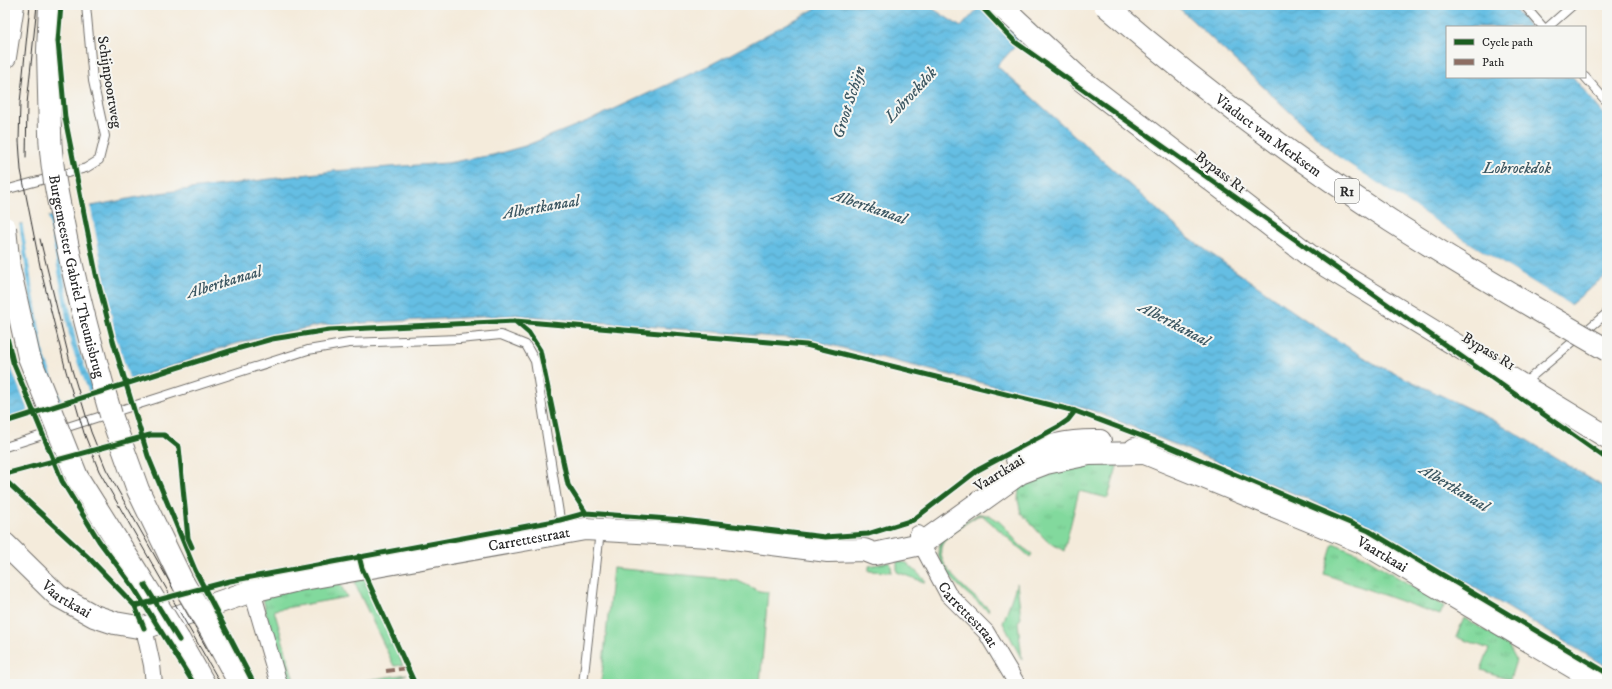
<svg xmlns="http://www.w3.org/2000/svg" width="1612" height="689" font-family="'IM FELL DW Pica',serif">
<defs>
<pattern id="grass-tufts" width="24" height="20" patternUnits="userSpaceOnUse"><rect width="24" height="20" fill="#82d99d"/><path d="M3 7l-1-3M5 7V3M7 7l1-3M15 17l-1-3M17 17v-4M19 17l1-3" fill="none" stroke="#70ba87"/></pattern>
<pattern id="water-waves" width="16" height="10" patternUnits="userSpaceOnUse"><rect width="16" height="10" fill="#65bee3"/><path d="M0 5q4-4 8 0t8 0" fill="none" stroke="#539bb8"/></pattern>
</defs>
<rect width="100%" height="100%" fill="#f6f6f2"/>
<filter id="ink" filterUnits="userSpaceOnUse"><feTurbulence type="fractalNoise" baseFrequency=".025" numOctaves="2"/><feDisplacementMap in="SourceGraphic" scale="8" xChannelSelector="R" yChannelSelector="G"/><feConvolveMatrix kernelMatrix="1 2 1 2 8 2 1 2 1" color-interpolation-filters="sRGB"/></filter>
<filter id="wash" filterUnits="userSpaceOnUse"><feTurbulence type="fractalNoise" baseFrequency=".012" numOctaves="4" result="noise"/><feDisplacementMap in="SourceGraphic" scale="16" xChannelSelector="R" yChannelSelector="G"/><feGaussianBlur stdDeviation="0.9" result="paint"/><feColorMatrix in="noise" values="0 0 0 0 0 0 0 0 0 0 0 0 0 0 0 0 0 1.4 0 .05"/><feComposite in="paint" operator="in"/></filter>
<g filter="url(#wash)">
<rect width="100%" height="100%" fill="#f4ebdb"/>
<path fill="url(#grass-tufts)" stroke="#568264" d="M1118,463L1108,498L1079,491L1064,551L1046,540L1021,513L1018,500L1019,488L1027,479L1080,464Z
M978,514C998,514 1005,528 1017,542C1021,547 1027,550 1032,554L1030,557L982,515L977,516C967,523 953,530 945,540C926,562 975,596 989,609L988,611C972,597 923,563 943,539C951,529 967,521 978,514Z
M1333,543L1360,554L1444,606L1440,615L1324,574Z
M897,561L907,563L926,581L924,582L897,572Z
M890,562L892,572L869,571V566Z
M359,573H362L403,665L394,666L355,584Z
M336,576L347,597L274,610L295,684H288L270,633L263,598Z
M1017,583L1021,618L1018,622L1022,660L1003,623Z
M1464,618L1507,643L1516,660L1510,679L1481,670L1489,649L1456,637Z
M407,674L397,679L399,683L396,684H342Z"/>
<path fill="#82d99d" stroke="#568264" d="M613,568L736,580L759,591L768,592L760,684H601Z"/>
<path fill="url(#water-waves)" stroke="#487487" d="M822,5H927L961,27L981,5H1053L997,66L1190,239L1307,321L1373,363L1499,423L1607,489V667L1372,526L1094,411L811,340L516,315L321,325L241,342L193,357L191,360L5,419V228L92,206L159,193L334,171L447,163L493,155L525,146L595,118L712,64Z
M1176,5H1511L1530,27H1447V77H1573L1607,118V274L1570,305L1463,239L1340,159Z"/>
<path fill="#f4ebdb" d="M1011,5H1055L1036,27Z
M1329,151L1463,239L1572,306H1569L1462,241L1339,160Z
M90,204L115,334L130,381L94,392L77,345L52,214Z
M48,215L71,346L89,393L62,402L44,354L22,222Z
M19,222L38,357L59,403L29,413L10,365L5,331V226Z"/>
</g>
<g filter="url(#ink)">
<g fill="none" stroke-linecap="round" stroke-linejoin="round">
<g stroke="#716e69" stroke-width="10">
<path id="lane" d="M1524,5L1543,27
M1548,27L1573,5
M1585,77L1607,102
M5,190L86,168L99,160L105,136L93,81L86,5
M1530,378L1607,313
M5,447L308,350L349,343L459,339L501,335L526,345L535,361L562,532
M583,684L600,531"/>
</g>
<g stroke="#716e69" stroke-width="18">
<g id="street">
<path id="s1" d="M918,534L925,551L948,594L986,632L1017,684"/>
<path d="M252,591L279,684"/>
<path d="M144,628L152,665L154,684"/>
</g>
</g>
<g stroke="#716e69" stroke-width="24">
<g id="secondary">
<path id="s2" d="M1135,449L1362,542L1602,684"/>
<path d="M1017,459C1048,446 1066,440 1100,441"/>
<path id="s3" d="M5,544L58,596L94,616L115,623L144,628L252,591L298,580L585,529L709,536L828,551L864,550L874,554L921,544L1020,473L1046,463L1089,454L1148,453"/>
</g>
</g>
<g stroke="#716e69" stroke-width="24">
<path id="primary" d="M5,57L13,5
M50,133L48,51L50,5
M111,415L138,490L183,583
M77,477L145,585
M211,630L240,684
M179,640L204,684"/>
</g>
<g stroke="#716e69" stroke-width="24">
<path id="highway" d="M1000,5L1080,79L1310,256L1607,437"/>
</g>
<use href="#lane" stroke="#fff" stroke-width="8"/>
<use href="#street" stroke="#fff" stroke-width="16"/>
<use href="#secondary" stroke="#fff" stroke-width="22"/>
<use href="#primary" stroke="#fff" stroke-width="22"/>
<use href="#highway" stroke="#fff" stroke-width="22"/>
<path stroke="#2b2b2b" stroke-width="1" d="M30,5L20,103L19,141L21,170L41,271L66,371L84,433L99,471L221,684
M26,158L27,104L37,5
M40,239L72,370L91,432L106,469L211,656"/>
<g stroke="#716e69" stroke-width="24" stroke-linecap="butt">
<g id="primary-bridge">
<path id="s4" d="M50,133C51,170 59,202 66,238C78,298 94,356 111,415"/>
<path d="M5,228L9,268L29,357L77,477"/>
<path d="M183,583L211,630"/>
<path d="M145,585L179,640"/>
</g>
</g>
<g stroke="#716e69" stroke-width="24" stroke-linecap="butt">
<g id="highway-bridge">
<path id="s5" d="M1105,5C1195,83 1291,156 1391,221C1462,266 1534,308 1607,350"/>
</g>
</g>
<use href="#primary-bridge" stroke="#fff" stroke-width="22"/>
<use href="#highway-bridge" stroke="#fff" stroke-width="22"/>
<path stroke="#8d6e63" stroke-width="4" stroke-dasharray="8 4" stroke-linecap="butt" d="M386,671L408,668"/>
<g stroke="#f6f6f2" stroke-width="8">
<path id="cycleway" d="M61,5L58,41L65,118L96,274L113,341L148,456L195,570L254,684
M980,5L1015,42L1607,459
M515,321L529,333L540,350L568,485L586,513L683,520L825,537L868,534L913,520L978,470L1058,427L1068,420L1075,411
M5,329L13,362L62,481L99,541L134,588L194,684
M5,422L233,350L272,339L329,330L515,321L806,345L1075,411L1163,444L1369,531L1607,673
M5,478L9,473L150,435H164L179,447L188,538L192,547
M5,480L90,559L135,606L144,628
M359,556L362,568L415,684
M145,585L179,640
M135,606L230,581L560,520L586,513"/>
</g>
<use href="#cycleway" stroke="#1b5e20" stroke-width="5"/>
</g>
</g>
<g text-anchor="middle" stroke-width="4" stroke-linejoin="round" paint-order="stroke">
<rect fill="#f6f6f2" stroke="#686867" stroke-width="1" x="1335" y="179" width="24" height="24" rx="3"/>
<g font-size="14" font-weight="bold" fill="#2b2b2b">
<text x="1347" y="196">R1</text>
</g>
<g font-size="15" fill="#2b2b2b" stroke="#f6f6f2">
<text transform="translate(110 82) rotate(81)" y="5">Schijnpoortweg</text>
<text dy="5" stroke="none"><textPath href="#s5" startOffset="209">Viaduct van Merksem</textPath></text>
<text transform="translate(1221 172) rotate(37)" y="5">Bypass R1</text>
<text dy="5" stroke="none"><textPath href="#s4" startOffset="146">Burgemeester Gabriel Theunisbrug</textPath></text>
<text transform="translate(1489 351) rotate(31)" y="5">Bypass R1</text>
<text transform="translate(999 473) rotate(-32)" y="5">Vaartkaai</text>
<text dy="5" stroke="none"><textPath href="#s3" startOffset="563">Carrettestraat</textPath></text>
<text dy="5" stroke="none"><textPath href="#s2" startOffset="269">Vaartkaai</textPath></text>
<text dy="5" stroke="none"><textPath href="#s3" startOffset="83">Vaartkaai</textPath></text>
<text dy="5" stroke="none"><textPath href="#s1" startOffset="96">Carrettestraat</textPath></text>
</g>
<g font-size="16" font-style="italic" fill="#3c5762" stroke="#f6f6f2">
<text transform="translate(910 94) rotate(-47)" y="6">Lobroekdok</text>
<text transform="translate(848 102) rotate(-72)" y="6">Groot Schijn</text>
<text x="1517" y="173">Lobroekdok</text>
<text transform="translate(541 206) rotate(-10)" y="6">Albertkanaal</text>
<text transform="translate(870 206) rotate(19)" y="6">Albertkanaal</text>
<text transform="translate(224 281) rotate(-17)" y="6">Albertkanaal</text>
<text transform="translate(1175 323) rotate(28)" y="6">Albertkanaal</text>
<text transform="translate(1455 487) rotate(31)" y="6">Albertkanaal</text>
</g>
</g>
<rect width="1612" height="689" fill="none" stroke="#f6f6f2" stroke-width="20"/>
<rect x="1446" y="26" width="140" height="52" fill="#f6f6f2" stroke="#a5a5a2"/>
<rect x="1454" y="39" width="20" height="6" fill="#1b5e20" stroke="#a5a5a2"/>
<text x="1482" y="46" font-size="12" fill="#2b2b2b">Cycle path</text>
<rect x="1454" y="59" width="20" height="6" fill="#8d6e63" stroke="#a5a5a2"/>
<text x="1482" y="66" font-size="12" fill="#2b2b2b">Path</text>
</svg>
